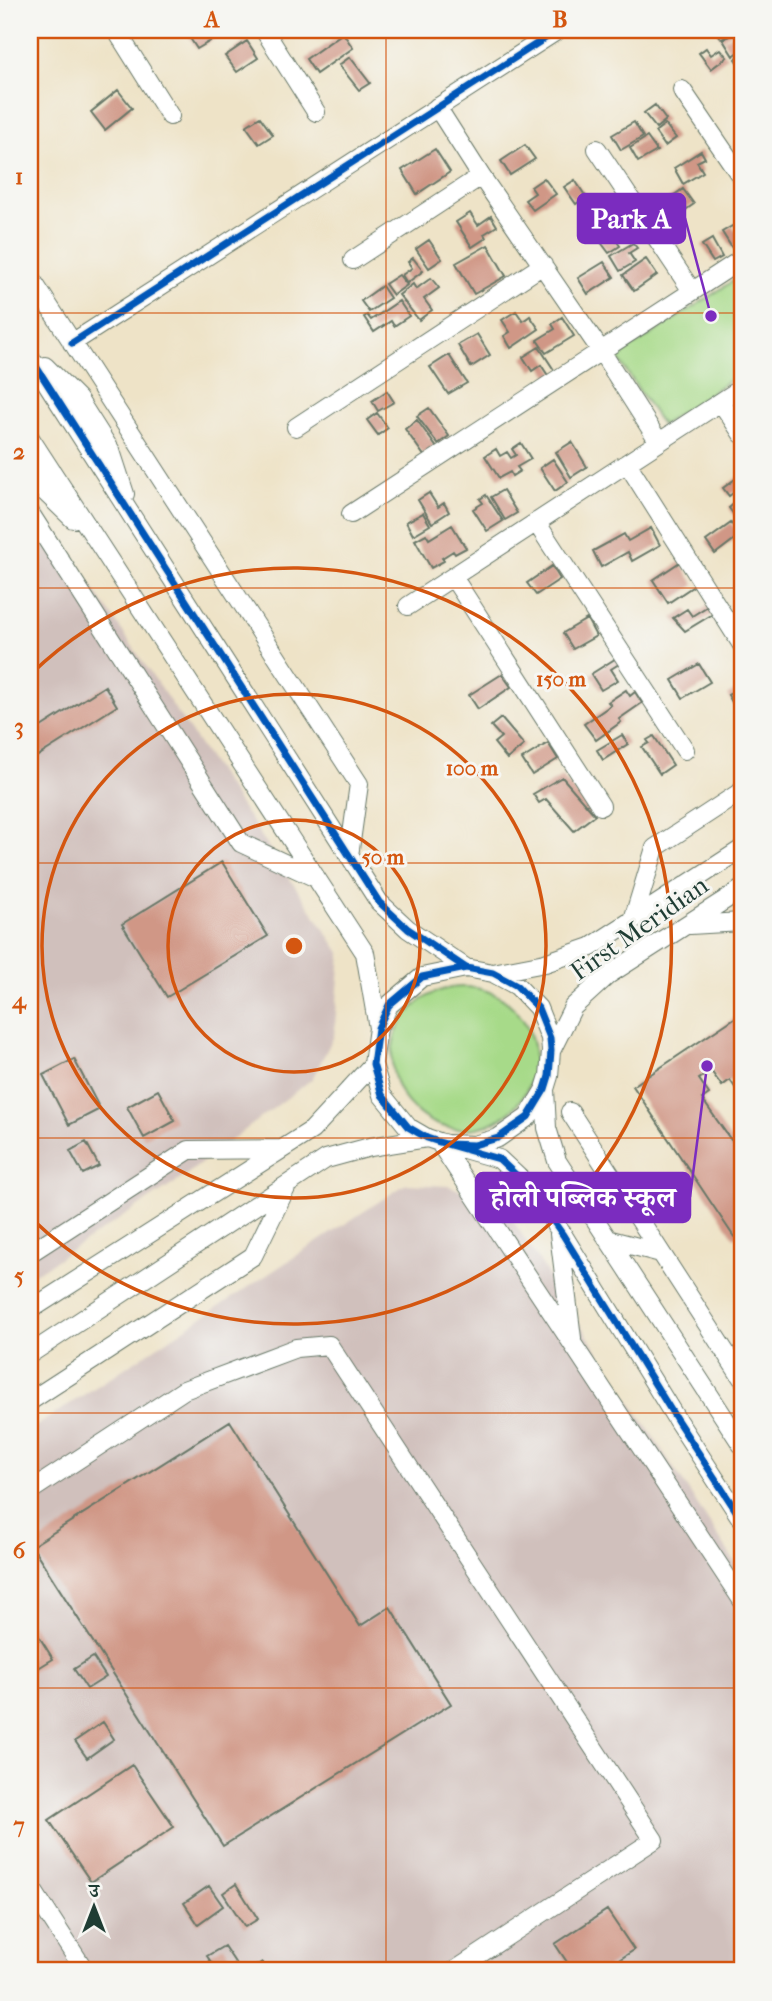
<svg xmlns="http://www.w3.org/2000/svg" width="772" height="2001" font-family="'IM FELL French Canon','Noto Serif Devanagari',serif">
<rect width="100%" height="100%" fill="#f6f6f2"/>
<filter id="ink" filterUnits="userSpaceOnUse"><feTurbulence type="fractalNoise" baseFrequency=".0143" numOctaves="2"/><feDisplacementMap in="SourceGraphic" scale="14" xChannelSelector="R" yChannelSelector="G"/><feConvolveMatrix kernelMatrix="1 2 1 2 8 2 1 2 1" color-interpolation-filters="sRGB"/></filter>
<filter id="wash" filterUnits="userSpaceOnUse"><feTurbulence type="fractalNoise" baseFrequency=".00686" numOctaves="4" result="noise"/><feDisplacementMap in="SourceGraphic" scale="28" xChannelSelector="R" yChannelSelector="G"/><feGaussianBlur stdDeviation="1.57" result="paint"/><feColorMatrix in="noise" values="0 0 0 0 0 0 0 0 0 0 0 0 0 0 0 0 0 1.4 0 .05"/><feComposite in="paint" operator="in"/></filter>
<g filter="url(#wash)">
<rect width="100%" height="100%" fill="#eee3c7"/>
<path fill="#d0c0bc" d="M30,495L341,954L334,1036L312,1079L178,1181L30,1277Z
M406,1184L448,1186L502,1204L742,1573V1971H30V1430Z"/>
<path fill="#a7da89" stroke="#638c5e" stroke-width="2" d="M742,275V372L662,425L617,357Z
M392 1058a71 71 0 1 1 142 0a71 71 0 1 1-142 0Z"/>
<g id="blocks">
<path fill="#d09786" d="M190,30H229L197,49L186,32Z
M715,30H735L722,39Z
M739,30H742V50L733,56L723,40Z
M343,33L353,48L316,74L306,59Z
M247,41L258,58L237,72L225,56Z
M706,48L711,55L720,49L727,57L711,69L699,53Z
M742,54V69L735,59Z
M350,57L370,83L359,90L339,65Z
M118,90L132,108L105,130L91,112Z
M655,105L666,120L656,128L644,113Z
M260,117L273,135L259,144L246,126Z
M634,122L643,137L621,150L612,135Z
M665,124L676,138L665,146L655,132Z
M647,137L657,151L638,162L630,148Z
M525,145L535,159L510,175L501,161Z
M435,149L450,172L417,194L402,170Z
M701,151L705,158L697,162L703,172L683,184L674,168Z
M544,178L556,194L533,210L525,200L535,193L531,187Z
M575,180L586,197L576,204L564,187Z
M683,189L694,204L671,220L660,205Z
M470,213L478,225L491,216L497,226L484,234L486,238L472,247L456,222Z
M732,226L736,231L742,227V235L738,237L741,243L732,248L722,232Z
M611,233L620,246L609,253L600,241Z
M712,239L722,257L713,262L702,245Z
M429,240L442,259L429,268L416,249Z
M633,243L637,248L629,253L635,262L620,271L611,256Z
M488,245L506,276L474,294L456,263Z
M413,258L423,271L407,283L402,275L412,268L408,262Z
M646,259L657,275L634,291L623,275Z
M604,262L614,277L588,294L578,278Z
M399,275L407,285L393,295L385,284Z
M431,278L439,288L424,299L432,310L419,320L399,295L413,284L416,289Z
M382,286L390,298L369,312L361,301Z
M399,301L409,316L394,326L391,321L374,332L364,317L367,315L371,320Z
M516,311L523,321L530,316L539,329L511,348L504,336L510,332L502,320Z
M562,317L574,336L546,353L537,340L555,329L552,324Z
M477,334L490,355L471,367L458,345Z
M539,347L556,373L549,377L541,365L532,371L523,357Z
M449,355L467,383L448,394L430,367Z
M387,391L394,402L378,411L372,401Z
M429,408L449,436L438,444L417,416Z
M377,413L388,428L378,435L367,420Z
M417,420L437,448L425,457L405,429Z
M572,442L587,467L571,477L556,452Z
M521,443L531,459L517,467L520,471L512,476L510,472L499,478L485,456L496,449L500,456L507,452L511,458L516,455L512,449Z
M553,459L568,482L555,491L540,468Z
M742,474V491L740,488L729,496L723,488Z
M503,490L517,513L505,520L491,497Z
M429,493L438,507L444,503L449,512L432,523L418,500Z
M486,495L503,521L487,531L473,509L483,503L480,499Z
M737,501L742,508V526L729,508Z
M423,513L430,525L413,535L406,522Z
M731,523L740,535L715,554L706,541Z
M452,525L466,548L455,554L453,551L442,558L444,561L431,568L415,540L426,534L429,539Z
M651,528L660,545L632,561L628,552L601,567L593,551L624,534L628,541Z
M680,562L695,585L668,603L653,580Z
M552,566L560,579L536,595L527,583Z
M708,606L713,614L685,631L673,618L687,609L692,616Z
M587,619L596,636L573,649L563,633Z
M618,657L622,662L611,669L618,680L601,690L591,674Z
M699,664L710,682L683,698L672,680Z
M502,674L511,687L478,709L469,695Z
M105,686L117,706L30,761V734Z
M742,687V720L728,695Z
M626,690L630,696L635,692L642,703L619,719L621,722L596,740L584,724L611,705L608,702Z
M501,718L524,745L507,759L494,743L501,737L491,726Z
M622,735L628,744L603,760L597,750Z
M654,736L673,765L660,774L642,747L649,743L647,740Z
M548,743L558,759L532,775L522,759Z
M562,777L595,815L574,831L546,799L539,803L533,794Z
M222,862L268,936L167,997L122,924Z
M742,1013V1098L730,1080L722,1086L711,1071L699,1079L709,1094L702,1099L731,1140L738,1135L742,1140V1232L734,1237L633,1086Z
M74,1059L100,1109L69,1125L43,1075Z
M158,1090L175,1121L144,1138L127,1107Z
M86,1142L99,1166L83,1174L70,1151Z
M230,1421L360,1626L390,1607L451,1704L223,1846L32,1546Z
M30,1622L53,1659L30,1673Z
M93,1657L106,1677L87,1689L74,1669Z
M103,1722L114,1739L87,1758L75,1741Z
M132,1765L174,1827L91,1882L49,1820Z
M236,1884L258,1919L245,1927L223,1893Z
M209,1886L223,1906L198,1924L184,1903Z
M607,1910L634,1950L602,1971H573L555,1944Z
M224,1946L238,1967L230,1971H217L207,1956Z
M262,1962L268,1971H248Z"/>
</g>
</g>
<g filter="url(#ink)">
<use href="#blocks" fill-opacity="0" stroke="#677767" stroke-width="2"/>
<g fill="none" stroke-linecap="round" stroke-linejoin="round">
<g stroke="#677767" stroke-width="20">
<path id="minor" d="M116,30L170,116
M264,30L316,112
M682,90L742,178
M437,107L481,176
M597,149L692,291
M353,260L481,176L601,351L659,442
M30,277L359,784L349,856
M72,343L558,30
M30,357L379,902L408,929L466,968
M45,366L78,399L111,451L125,494
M721,402L742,434
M296,427L543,265
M30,438L365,953L378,1028
M627,463L742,645
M30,469L43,490L73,519
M30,513L241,843L316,878
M351,514L742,259
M536,522L685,750
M453,577L601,806
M408,606L742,388
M633,920L655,848L742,791
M690,925L742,922
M493,973L545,963L591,947L742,849
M551,1051L573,1007L608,975L742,889
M545,1089L547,1128L557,1161L742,1445
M570,1112L742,1378
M439,1142L742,1600
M447,1144L474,1145L498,1138L528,1117L545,1089L549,1076L551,1051L550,1038L538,1008L517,986L493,973L466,968L422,977L389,1005L378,1028L373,1064L382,1095L408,1127L427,1138L439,1142L499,1159L530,1188L563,1235L677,1420L742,1520
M559,1234L572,1338
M607,1239L661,1253
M30,1253L189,1150L282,1149
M30,1310L312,1130L373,1064
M30,1354L326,1159L370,1147L427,1138
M30,1401L253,1256L288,1184
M30,1491L184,1390L296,1348L329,1345L654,1840L454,1971
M30,1886L85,1971"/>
</g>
<use href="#minor" stroke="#fff" stroke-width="18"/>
<g stroke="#f6f6f2" stroke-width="11">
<path id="cycleway" d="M72,343L558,30
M30,357L379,902L408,929L466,968
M447,1144L474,1145L498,1138L528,1117L545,1089L549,1076L551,1051L550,1038L538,1008L517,986L493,973L466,968L422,977L389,1005L378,1028L373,1064L382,1095L408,1127L427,1138L439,1142L499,1159L530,1188L563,1235L677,1420L742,1520"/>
</g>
<use href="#cycleway" stroke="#0057b8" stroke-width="7"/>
</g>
</g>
<path fill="none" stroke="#d45610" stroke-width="2" stroke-opacity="0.55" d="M386,30V1971M30,313H742M30,588H742M30,863H742M30,1138H742M30,1413H742M30,1688H742"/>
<g fill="none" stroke="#d45610" stroke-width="3.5">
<circle cx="294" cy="946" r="126"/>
<circle cx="294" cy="946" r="252"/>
<path d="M31 674A378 378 0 1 1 31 1218"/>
</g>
<g text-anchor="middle" stroke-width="6" stroke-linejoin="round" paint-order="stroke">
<g font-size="26" fill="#1f3d34" stroke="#f6f6f2">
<text transform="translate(639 928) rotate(-35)" y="9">First Meridian</text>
</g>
</g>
<circle cx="294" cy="946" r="10" fill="#d45610" stroke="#f6f6f2" stroke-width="3.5"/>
<g font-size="21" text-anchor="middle" font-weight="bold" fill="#d45610" stroke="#f6f6f2" stroke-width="6" stroke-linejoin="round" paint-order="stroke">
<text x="561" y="686">150 m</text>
<text x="472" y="775">100 m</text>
<text x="383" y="864">50 m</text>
</g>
<path fill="none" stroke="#7b2cbf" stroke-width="2.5" d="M711 316L685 218M707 1066L690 1197"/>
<g fill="#7b2cbf" stroke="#f6f6f2" stroke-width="2.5">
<circle cx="711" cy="316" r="7"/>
<circle cx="707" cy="1066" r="7"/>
</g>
<g fill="#7b2cbf" stroke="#7b2cbf" stroke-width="2.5">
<rect x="578" y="194" width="107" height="49" rx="7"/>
<rect x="476" y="1173" width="214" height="49" rx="7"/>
</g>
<g font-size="28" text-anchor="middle" font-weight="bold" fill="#fff">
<text x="631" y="228">Park A</text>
<text x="583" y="1207">होली पब्लिक स्कूल</text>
</g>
<rect width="772" height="2001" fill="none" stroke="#f6f6f2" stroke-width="77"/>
<g transform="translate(94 1907)" stroke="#f6f6f2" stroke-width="5" paint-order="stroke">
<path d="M0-5L12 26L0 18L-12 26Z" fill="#1f3d34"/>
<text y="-10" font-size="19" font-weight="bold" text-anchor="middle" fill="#1f3d34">उ</text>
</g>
<rect x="38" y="38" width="696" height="1924" fill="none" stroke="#d45610" stroke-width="2.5"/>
<g font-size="23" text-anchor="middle" font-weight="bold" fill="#d45610">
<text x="212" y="27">A</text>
<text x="560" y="27">B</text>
<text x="19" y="184">1</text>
<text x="19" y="459">2</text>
<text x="19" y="734">3</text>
<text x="19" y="1008">4</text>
<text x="19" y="1283">5</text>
<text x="19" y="1558">6</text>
<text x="19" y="1833">7</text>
</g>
</svg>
